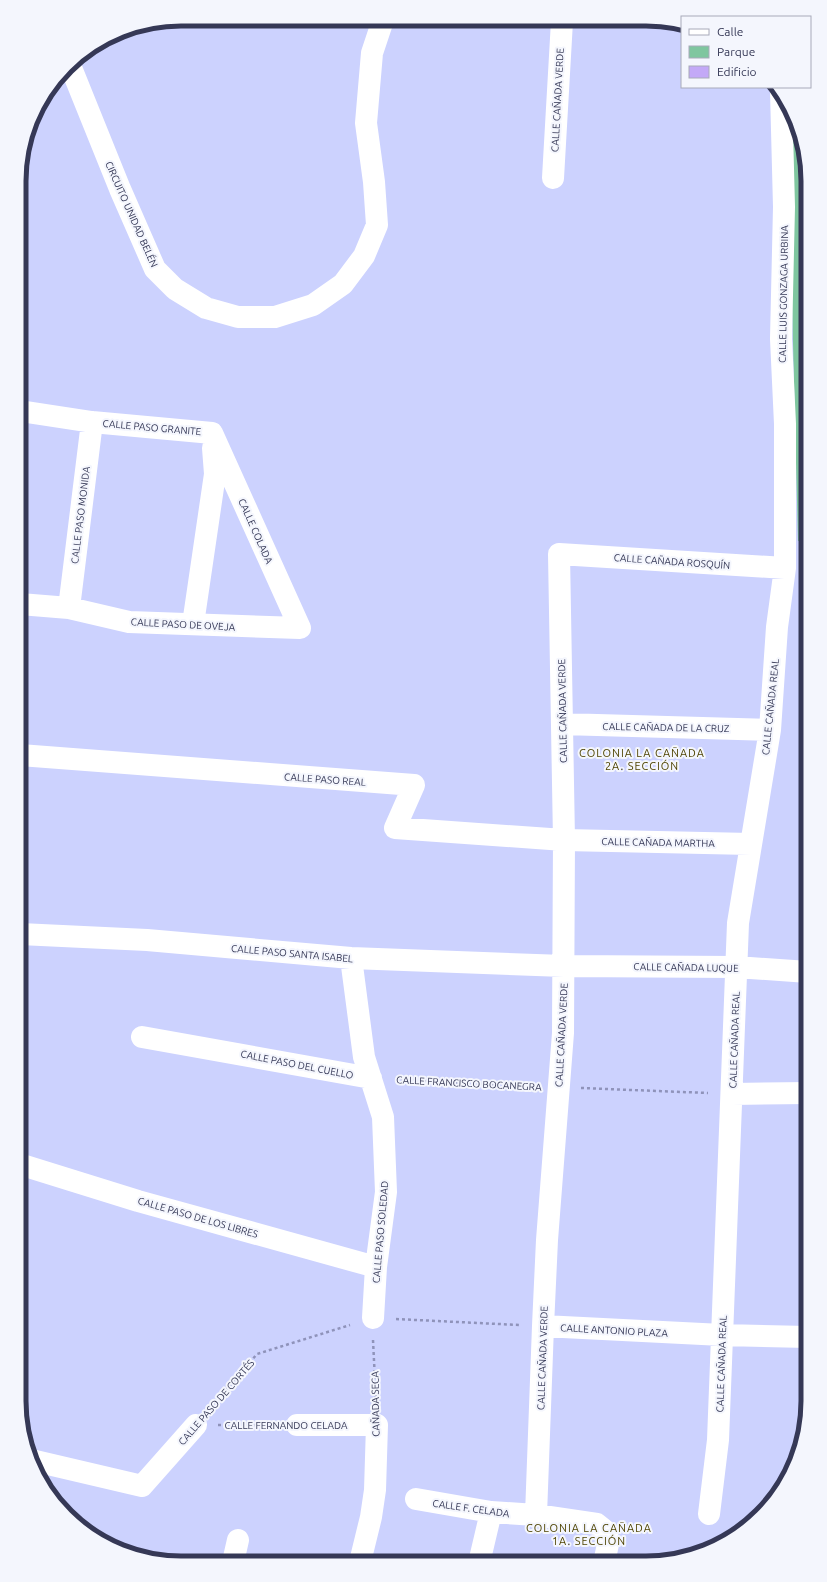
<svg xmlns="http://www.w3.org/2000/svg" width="827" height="1582" font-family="Ubuntu,sans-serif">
<rect width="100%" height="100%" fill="#ccd2fe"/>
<path fill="#7fc69f" d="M787,105L799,129L808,181V542L798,541Z"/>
<path fill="#c3a9f7" d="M181,19H191V23L168,22Z"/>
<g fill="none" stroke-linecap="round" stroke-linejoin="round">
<path stroke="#8f93ba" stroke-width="2.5" stroke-dasharray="3 3" stroke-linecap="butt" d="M395,1079L536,1087
M581,1088L708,1093
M396,1319L519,1325
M373,1340L376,1401
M210,1408L257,1354L350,1325
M218,1425H275"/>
<path stroke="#fff" stroke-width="22" d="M70,65L120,189L155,269L175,289L206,308L238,317H275L313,305L343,284L364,256L377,225L374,182L366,123L372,53L383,20
M553,178L562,21
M20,411L92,422L212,433
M20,604L69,608L129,622L300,628L212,433
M69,608L92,422
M193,624L215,474L213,448
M562,724L770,730
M20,755L414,785L395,828L564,840L751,844
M20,934L147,940L351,958L564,966L736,967L808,972
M351,958L364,1057L383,1117L386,1192L376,1267L373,1318
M142,1037L371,1078
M732,1094L808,1093
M19,1164L138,1201L376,1267
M543,1326L722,1335L808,1337
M297,1425H377L375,1490L371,1517L360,1562
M31,1460L142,1486L196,1425
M416,1499L491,1512L536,1515L597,1524L607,1532L608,1544L604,1563
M709,1514L718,1440L738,923L770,730L777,627L785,568V424L781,339L784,207L781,91
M536,1515L543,1326L547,1240L563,1033L564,840L559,554L785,568
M233,1562L238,1540
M479,1563L491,1512"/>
</g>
<g text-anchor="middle" stroke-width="4" stroke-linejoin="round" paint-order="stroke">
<g font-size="10" fill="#353856" stroke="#f4f6fd">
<text transform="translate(557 100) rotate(-87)" y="4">CALLE CAÑADA VERDE</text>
<text transform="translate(132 214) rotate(66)" y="4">CIRCUITO UNIDAD BELÉN</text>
<text transform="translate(783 294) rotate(-89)" y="4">CALLE LUIS GONZAGA URBINA</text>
<text transform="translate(152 427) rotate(5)" y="4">CALLE PASO GRANITE</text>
<text transform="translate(80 515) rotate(-83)" y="4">CALLE PASO MONIDA</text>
<text transform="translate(256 531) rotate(66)" y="4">CALLE COLADA</text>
<text transform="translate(672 561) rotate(4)" y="4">CALLE CAÑADA ROSQUÍN</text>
<text transform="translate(183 624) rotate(3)" y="4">CALLE PASO DE OVEJA</text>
<text transform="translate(770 707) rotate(-84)" y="4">CALLE CAÑADA REAL</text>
<text transform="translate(562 711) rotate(-91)" y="4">CALLE CAÑADA VERDE</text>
<text transform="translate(666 727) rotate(1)" y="4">CALLE CAÑADA DE LA CRUZ</text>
<text transform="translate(325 779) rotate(4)" y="4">CALLE PASO REAL</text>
<text transform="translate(658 842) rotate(1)" y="4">CALLE CAÑADA MARTHA</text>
<text transform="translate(292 953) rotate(5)" y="4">CALLE PASO SANTA ISABEL</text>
<text transform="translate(686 967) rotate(1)" y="4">CALLE CAÑADA LUQUE</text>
<text transform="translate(561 1035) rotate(-87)" y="4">CALLE CAÑADA VERDE</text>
<text transform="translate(734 1040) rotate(-88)" y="4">CALLE CAÑADA REAL</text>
<text transform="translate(297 1064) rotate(11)" y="4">CALLE PASO DEL CUELLO</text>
<text transform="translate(469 1083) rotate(3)" y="4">CALLE FRANCISCO BOCANEGRA</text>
<text transform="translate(198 1217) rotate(16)" y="4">CALLE PASO DE LOS LIBRES</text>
<text transform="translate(380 1232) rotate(-85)" y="4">CALLE PASO SOLEDAD</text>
<text transform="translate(614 1330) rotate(3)" y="4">CALLE ANTONIO PLAZA</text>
<text transform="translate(542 1358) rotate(-88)" y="4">CALLE CAÑADA VERDE</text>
<text transform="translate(721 1364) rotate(-88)" y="4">CALLE CAÑADA REAL</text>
<text transform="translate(216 1402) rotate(-49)" y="4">CALLE PASO DE CORTÉS</text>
<text transform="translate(375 1404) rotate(-91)" y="4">CAÑADA SECA</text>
<text x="286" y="1429">CALLE FERNANDO CELADA</text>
<text transform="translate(471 1508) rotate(8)" y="4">CALLE F. CELADA</text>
</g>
<g font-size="11" letter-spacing="1" fill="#4e4300" stroke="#f4f6fd">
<text x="642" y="757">COLONIA LA CAÑADA<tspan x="642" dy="13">2A. SECCIÓN</tspan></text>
<text x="589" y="1532">COLONIA LA CAÑADA<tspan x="589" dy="13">1A. SECCIÓN</tspan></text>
</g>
</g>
<path d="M0 0H827V1582H0ZM181 26H646A155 155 0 0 1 801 181V1401A155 155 0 0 1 646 1556H181A155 155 0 0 1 26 1401V181A155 155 0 0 1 181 26Z" fill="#f4f6fd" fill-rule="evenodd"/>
<path fill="none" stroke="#353856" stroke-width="5" d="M181 26H646A155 155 0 0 1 801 181V1401A155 155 0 0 1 646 1556H181A155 155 0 0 1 26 1401V181A155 155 0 0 1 181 26Z"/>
<rect x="681" y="16" width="130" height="72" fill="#f4f6fd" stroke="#a8aaba"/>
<rect x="689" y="29" width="20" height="6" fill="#ffffff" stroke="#a8aaba"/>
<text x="717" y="36" font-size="12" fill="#353856">Calle</text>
<rect x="689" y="46" width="20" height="12" fill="#7fc69f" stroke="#a8aaba"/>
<text x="717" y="56" font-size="12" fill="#353856">Parque</text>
<rect x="689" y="66" width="20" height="12" fill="#c3a9f7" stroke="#a8aaba"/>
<text x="717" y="76" font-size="12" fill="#353856">Edificio</text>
</svg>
